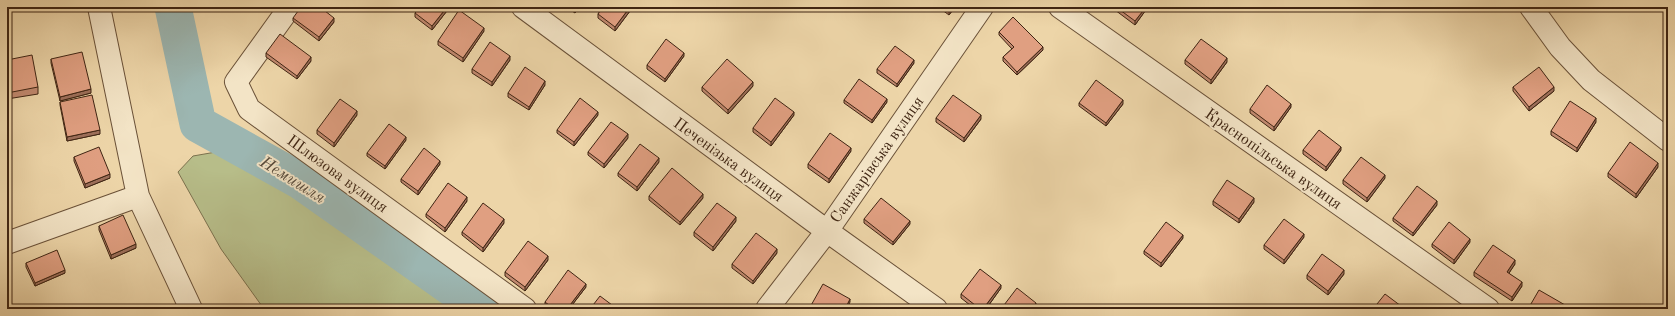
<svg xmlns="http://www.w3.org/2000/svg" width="1675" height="316" font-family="'Old Standard TT',serif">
<rect width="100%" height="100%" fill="#edd5a8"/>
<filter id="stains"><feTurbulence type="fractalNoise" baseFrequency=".005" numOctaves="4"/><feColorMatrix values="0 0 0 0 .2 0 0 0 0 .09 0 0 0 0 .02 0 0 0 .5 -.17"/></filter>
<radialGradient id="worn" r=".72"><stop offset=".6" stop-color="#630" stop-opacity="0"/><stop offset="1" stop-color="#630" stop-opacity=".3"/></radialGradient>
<path fill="#b7bd89" stroke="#7b714e" d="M262,144L416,250L495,309H264L221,249L178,172L193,156Z"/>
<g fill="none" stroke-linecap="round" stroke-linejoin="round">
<path stroke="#9cb6b1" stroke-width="37" d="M173,7L198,124L299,180L482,309"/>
<g stroke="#6a5138" stroke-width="24">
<path id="minor" d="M99,7L138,196L191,309
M290,7L236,82L249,109L525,309
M523,7L827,231L936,309
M1060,7L1488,309
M1531,7L1560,47L1591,80L1668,140
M7,243L138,196
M767,309L827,231L982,7"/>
</g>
<use href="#minor" stroke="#f3e4c6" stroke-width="22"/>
</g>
<path fill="#c1896f" stroke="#3f2513" d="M450,7L432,30L415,17V13Z
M566,7H579L575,13Z
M603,7H633L615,31L598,18V14Z
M938,7H955L949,15Z
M1111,7H1148L1135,25Z
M293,18L334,22L319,41L293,21Z
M484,31L463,62L438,45V41Z
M999,32L1043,50L1017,75L1003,61V57L1012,49L999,35Z
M266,53L311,61L297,79L266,57Z
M684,56L665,82L647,69V65Z
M51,59L91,93L60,101L51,63Z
M7,60L38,87V94L7,99Z
M510,60L492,86L472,73V69Z
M1185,60L1227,62L1211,84L1185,64Z
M914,63L897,87L877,73V69Z
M545,85L529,110L508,97V93Z
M753,86L728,114L702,91V87Z
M1513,87L1554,91L1529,111L1513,91Z
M844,100L887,102L872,123L844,103Z
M60,102L100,134L67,141L60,105Z
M1079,103L1123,104L1106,126L1079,106Z
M1291,107L1274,131L1250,113V109Z
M357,115L334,147L317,134V130Z
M598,115L574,146L557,133V130Z
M794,115L771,146L753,132V128Z
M936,118L981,119L964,142L936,122Z
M1596,122L1577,152L1551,135V131Z
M628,138L604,168L588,155V152Z
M406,140L385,169L367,156V153Z
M1303,150H1341L1326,171L1303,154Z
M851,151L829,183L808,168V164Z
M74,157L110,178L85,188L74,161Z
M659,162L637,191L618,176V173Z
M440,164L418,195L401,182V179Z
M1658,167L1636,198L1608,177V173Z
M1385,178L1367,202L1343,184V180Z
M649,196L703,198L680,225L649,200Z
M467,201L445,232L426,217V214Z
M1213,201L1254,202L1239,223L1213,205Z
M1437,205L1413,236L1393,221V218Z
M864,219L910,224L893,245L864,223Z
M736,221L713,251L694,236V232Z
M504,223L483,252L462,235V232Z
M99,226L136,248L111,259L99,230Z
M1304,237L1284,264L1264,249V245Z
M1183,238L1161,267L1144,254V251Z
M1470,242L1454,264L1432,247V244Z
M777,253L753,284L732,268V264Z
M548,260L525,291L505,276V272Z
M26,263L65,273L35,286L26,267Z
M1515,264L1509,273L1522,286L1512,301L1474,276V272Z
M1344,274L1328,295L1307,279V275Z
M586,287L569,309H549L545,306V302Z
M1001,288L986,309H975L961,298V294Z"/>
<path fill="#9d6f5a" stroke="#3f2513" d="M447,7H450L432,30V26Z
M577,7H579L575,13V10Z
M630,7H633L615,31V27Z
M952,7H955L949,15V11Z
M1146,7H1148L1135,25V21Z
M334,18V22L319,41V37Z
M484,28V31L463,62V58Z
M1043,47V50L1017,75V72Z
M684,53V56L665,82V79Z
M510,56V60L492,86V82Z
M311,57V61L297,79V76Z
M1227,58V62L1211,84V80Z
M914,60V63L897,87V84Z
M545,81V85L529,110V107Z
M753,82V86L728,114V110Z
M1554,87V91L1529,111V107Z
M91,89V93L60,101V97Z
M887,99V102L872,123V120Z
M1123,100V104L1106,126V123Z
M1291,104V107L1274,131V127Z
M357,111V115L334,147V143Z
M598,112V115L574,146V142Z
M794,112V115L771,146V142Z
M981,115V119L964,142V138Z
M1596,118V122L1577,152V148Z
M100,130V134L67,141V137Z
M628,134V138L604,168V164Z
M406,137V140L385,169V166Z
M1341,147V150L1326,171V167Z
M851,148V151L829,183V179Z
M659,158V162L637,191V187Z
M440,161V164L418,195V191Z
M1658,163V167L1636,198V194Z
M110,174V178L85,188V184Z
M1385,175V178L1367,202V198Z
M703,194V198L680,225V222Z
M467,197V201L445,232V228Z
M1254,198V202L1239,223V219Z
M1437,201V205L1413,236V233Z
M736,217V221L713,251V247Z
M504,219V223L483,252V248Z
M910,221V224L893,245V242Z
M1304,234V237L1284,264V260Z
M1183,235V238L1161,267V263Z
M1470,239V242L1454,264V260Z
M136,244V248L111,259V255Z
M777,249V253L753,284V281Z
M548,256V260L525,291V287Z
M1515,260V264L1507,276V272Z
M65,270V273L35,286V283Z
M1344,270V274L1328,295V291Z
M1522,282V286L1512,301V297Z
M586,284V287L569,309H567Z
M1001,285V288L986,309H983Z
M850,299V302L847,309H845Z
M1036,303V306L1034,309H1031Z"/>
<path fill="#e09f81" stroke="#3f2513" d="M301,7H320L334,18L319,37L293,18Z
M420,7H447L432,26L415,13Z
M571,7H577L575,10Z
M603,7H630L615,27L598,14Z
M943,7H952L949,11Z
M1116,7H1146L1135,21Z
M459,10L484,28L463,58L438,41Z
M1013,17L1043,47L1017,72L1003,57L1014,47L999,32Z
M280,34L311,57L297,76L266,53Z
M666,39L684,53L665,79L647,65Z
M1201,39L1227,58L1211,80L1185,60Z
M490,42L510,56L492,82L472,69Z
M895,46L914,60L897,84L877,69Z
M82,52L91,89L60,97L51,59Z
M32,55L38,87L7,93V60Z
M727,59L753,82L728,110L702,87Z
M525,67L545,81L529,107L508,93Z
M1539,67L1554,87L1529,107L1513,87Z
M859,79L887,99L872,120L844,100Z
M1096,80L1123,100L1106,123L1079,103Z
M1267,85L1291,104L1274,127L1250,109Z
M92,95L100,130L67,137L60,102Z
M953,95L981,115L964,138L936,118Z
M580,98L598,112L574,142L557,130Z
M775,98L794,112L771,142L753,128Z
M340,99L357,111L334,143L317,130Z
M1570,101L1596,118L1577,148L1551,131Z
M611,122L628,134L604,164L588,152Z
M389,124L406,137L385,166L367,153Z
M1319,130L1341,147L1326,167L1303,150Z
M830,133L851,148L829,179L808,164Z
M1630,142L1658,163L1636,194L1608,173Z
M640,144L659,158L637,187L618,173Z
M99,147L110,174L85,184L74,157Z
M424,148L440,161L418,191L401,179Z
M1361,157L1385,175L1367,198L1343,180Z
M672,168L703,194L680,222L649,196Z
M1227,180L1254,198L1239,219L1213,201Z
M448,183L467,197L445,228L426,214Z
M1417,186L1437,201L1413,233L1393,218Z
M881,198L910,221L893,242L864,219Z
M483,203L504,219L483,248L462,232Z
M717,203L736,217L713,247L694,232Z
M123,215L136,244L111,255L99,226Z
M1284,219L1304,234L1284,260L1264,245Z
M1166,222L1183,235L1161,263L1144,251Z
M1449,222L1470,239L1454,260L1432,244Z
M756,233L777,249L753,281L732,264Z
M528,241L548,256L525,287L505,272Z
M1493,245L1515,260L1507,272L1522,282L1512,297L1474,272Z
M57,250L65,270L35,283L26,263Z
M1322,254L1344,270L1328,291L1307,275Z
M980,269L1001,285L983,309H980L961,294Z
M568,270L586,284L567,309H554L545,302Z
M823,284L850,299L845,309H809Z
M1017,288L1036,303L1031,309H1001Z
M1539,290L1572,309H1528Z
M1385,294L1405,309H1373Z
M600,296L616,308L615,309H590Z"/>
<g text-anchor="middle" stroke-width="4" stroke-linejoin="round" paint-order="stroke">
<g font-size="16" fill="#3f2513" stroke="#f3e4c6">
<text transform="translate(1274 158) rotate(35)" y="6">Краснопільська вулиця</text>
<text transform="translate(729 159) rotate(36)" y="6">Печенізька вулиця</text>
<text transform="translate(876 159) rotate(-55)" y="6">Санжарівська вулиця</text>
<text transform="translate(338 173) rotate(36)" y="6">Шлюзова вулиця</text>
</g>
<g font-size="17" font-style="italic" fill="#56493a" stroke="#f3e4c6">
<text transform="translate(293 179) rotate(32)" y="6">Немишля</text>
</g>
</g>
<rect width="1675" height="316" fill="none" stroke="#edd5a8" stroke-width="24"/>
<rect x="8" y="8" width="1659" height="300" fill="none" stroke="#3f2513" stroke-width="2"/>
<rect x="12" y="12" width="1651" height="292" fill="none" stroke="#3f2513"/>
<rect width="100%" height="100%" filter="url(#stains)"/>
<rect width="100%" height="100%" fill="url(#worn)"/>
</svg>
